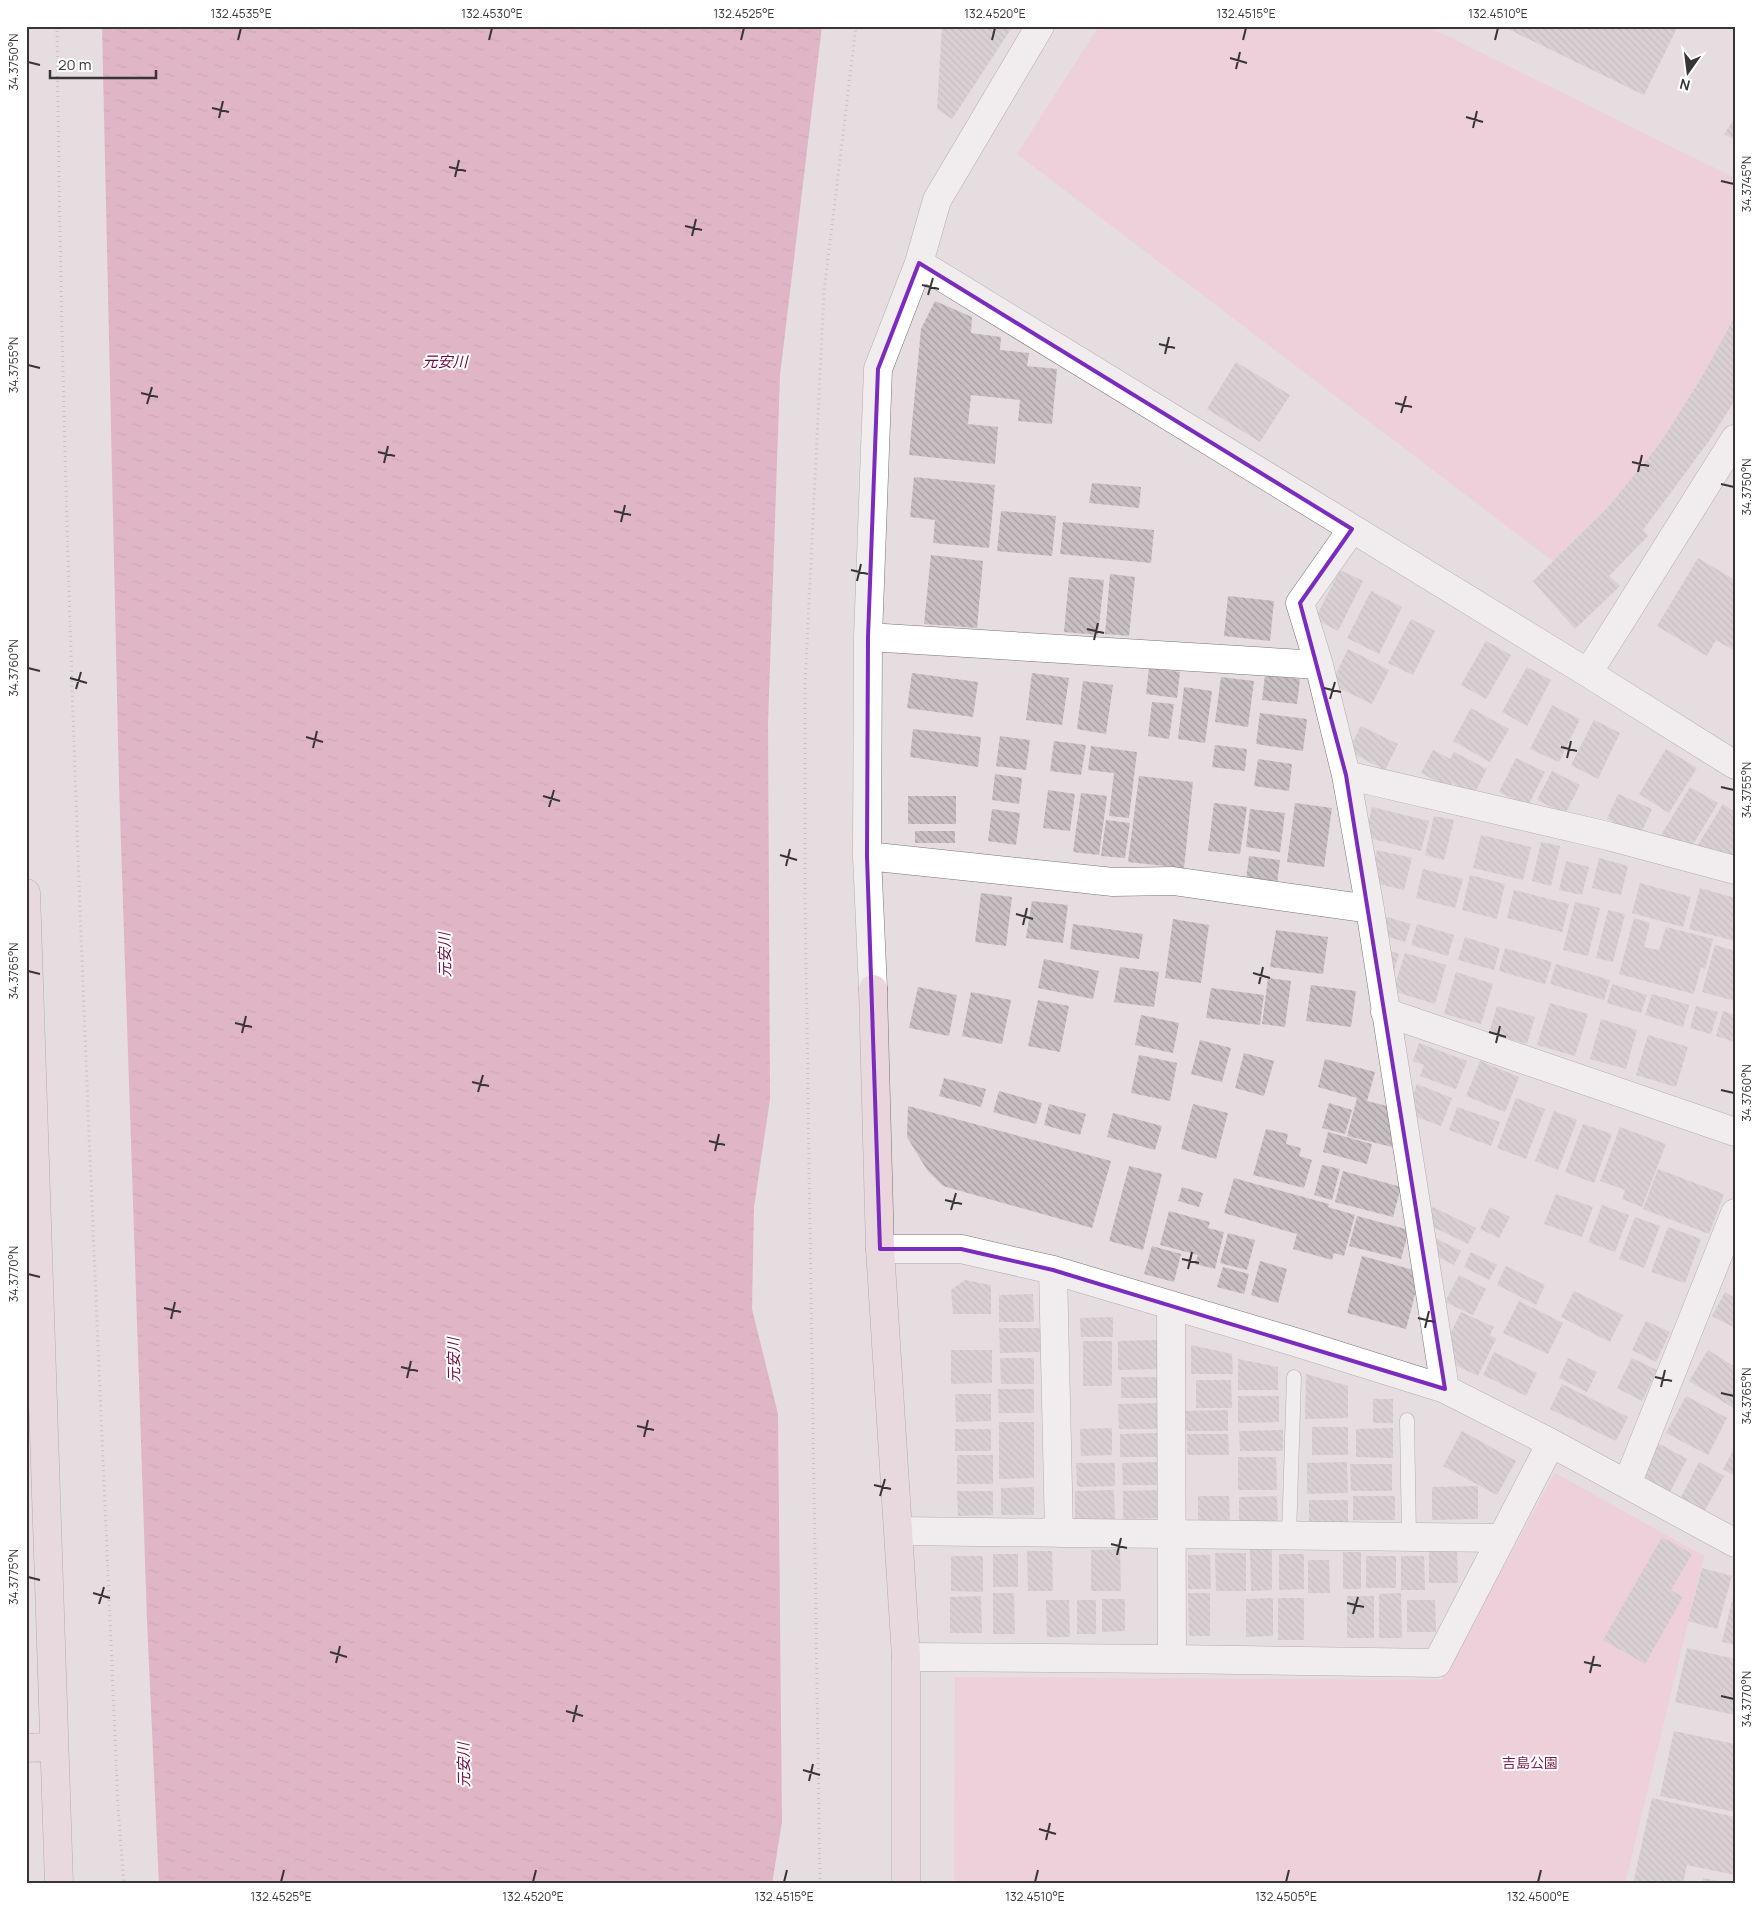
<svg xmlns="http://www.w3.org/2000/svg" width="1761" height="1910" font-family="Manrope,'Noto Sans JP',sans-serif">
<defs>
<pattern id="water-ripples" width="26" height="14" patternUnits="userSpaceOnUse" patternTransform="scale(1.25)"><rect width="26" height="14" fill="#d986a7"/><path d="M2 4q2-2 4 0t4 0M15 11q2-2 4 0t4 0" fill="none" stroke="#b16e89"/></pattern>
<pattern id="building-back-hatch" width="6" height="6" patternUnits="userSpaceOnUse" patternTransform="scale(1.25)"><rect width="6" height="6" fill="#c9c0c3"/><path d="M-1 5l2 2M0 0l6 6M5-1l2 2" fill="none" stroke="#a49d9f"/></pattern>
</defs>
<rect width="100%" height="100%" fill="#e6dde0"/>
<path fill="#f6c0d3" d="M1099,26H1427L1735,178V316L1703,375L1661,442L1609,506L1554,562L1017,154Z
M1555,1473L1704,1556L1625,1884H954L955,1677L1442,1680Z"/>
<path fill="url(#water-ripples)" d="M102,26H822L780,375L768,724L770,1099L754,1207L752,1309L778,1414L782,1822L772,1884H159L147,1621L119,784Z"/>
<path fill="url(#building-back-hatch)" d="M942,26H1013L952,119L937,109Z
M1502,26H1678L1644,95Z
M1735,118V140L1724,134Z
M935,301L972,317L971,333L1001,337L1000,350L1029,353L1027,366L1057,369L1052,424L1018,421L1020,400L971,395L968,424L998,427L995,464L909,455L921,329Z
M1735,316V400L1709,441L1643,530L1648,536L1609,576L1620,586L1575,629L1533,581L1609,506L1661,442L1703,375Z
M1236,362L1290,395L1260,442L1207,409Z
M914,477L995,485L989,548L933,543L935,520L910,517Z
M1092,483L1141,487L1139,508L1089,503Z
M1001,511L1056,516L1052,556L997,551Z
M1063,522L1154,530L1151,563L1060,554Z
M931,555L983,561L977,628L924,624Z
M1698,558L1735,580V651L1716,640L1707,656L1657,626Z
M1340,570L1363,581L1338,631L1315,619Z
M1110,574L1135,577L1129,636L1105,634Z
M1069,577L1104,580L1098,635L1064,632Z
M1371,591L1402,607L1379,654L1347,638Z
M1228,596L1274,601L1270,641L1224,636Z
M1411,619L1435,631L1413,675L1388,663Z
M1486,641L1511,655L1486,699L1461,685Z
M1348,649L1389,670L1372,704L1331,684Z
M1527,667L1551,680L1527,726L1502,712Z
M1149,668L1180,672L1177,698L1146,694Z
M912,673L978,682L973,717L907,708Z
M1032,673L1069,678L1062,725L1026,720Z
M1265,675L1300,679L1297,704L1262,700Z
M1221,677L1254,681L1248,727L1215,722Z
M1083,681L1113,685L1106,734L1077,729Z
M1184,687L1212,691L1205,743L1178,739Z
M1152,702L1174,704L1169,739L1148,736Z
M1552,705L1580,719L1559,762L1530,749Z
M1471,708L1509,729L1490,762L1453,741Z
M1260,713L1307,719L1303,751L1256,744Z
M1594,720L1620,733L1598,779L1571,765Z
M1361,726L1398,744L1385,770L1348,751Z
M913,729L981,737L978,767L910,757Z
M1000,736L1030,740L1026,770L996,766Z
M1054,741L1086,745L1081,775L1050,771Z
M1215,745L1247,749L1245,771L1212,767Z
M1091,746L1137,752L1129,818L1109,816L1114,773L1088,770Z
M1666,749L1697,768L1669,813L1639,794Z
M1433,750L1450,759L1454,752L1487,769L1474,794L1452,783L1450,788L1421,773Z
M1516,758L1545,772L1528,806L1499,792Z
M1258,759L1292,764L1289,791L1254,786Z
M1552,771L1580,785L1565,814L1537,800Z
M995,774L1022,778L1019,804L992,800Z
M1139,776L1193,782L1184,868L1128,862Z
M1690,787L1718,803L1688,853L1660,837Z
M1048,790L1075,794L1070,831L1043,828Z
M1081,793L1107,796L1099,855L1073,852Z
M1618,794L1652,809L1640,835L1607,819Z
M908,796H956V824H908Z
M1214,803L1247,807L1240,854L1208,851Z
M1295,803L1332,808L1324,867L1287,862Z
M1723,804L1735,812V851L1726,866L1696,848Z
M1372,807L1429,821L1421,851L1365,837Z
M992,809L1020,813L1016,845L988,841Z
M1250,809L1285,813L1280,852L1246,847Z
M1434,816L1454,820L1444,860L1425,855Z
M1106,820L1130,823L1125,858L1101,856Z
M915,831H955V843H915Z
M1481,835L1531,847L1523,880L1473,868Z
M1541,842L1560,846L1551,886L1532,881Z
M1377,850L1412,858L1404,890L1369,882Z
M1249,856L1280,860L1277,884L1246,880Z
M1599,858L1628,866L1621,895L1592,888Z
M1566,861L1589,867L1582,895L1559,890Z
M1423,869L1463,879L1455,908L1416,898Z
M1470,875L1505,884L1497,919L1462,910Z
M1640,883L1691,897L1683,927L1632,913Z
M1700,888L1735,898V912L1732,924H1735V941L1689,929Z
M1514,890L1569,904L1562,932L1507,918Z
M981,893L1012,897L1006,946L975,942Z
M1032,901L1068,905L1063,943L1026,938Z
M1575,902L1600,908L1588,956L1563,950Z
M1608,910L1625,914L1613,962L1596,958Z
M1380,915L1411,924L1405,942L1375,933Z
M1634,918L1650,923L1644,947L1659,950L1666,927L1713,939L1705,969L1701,967L1694,994L1619,974Z
M1173,919L1209,925L1201,983L1165,978Z
M1073,924L1143,934L1139,959L1070,949Z
M1417,924L1454,935L1448,956L1411,945Z
M1276,930L1328,937L1323,974L1270,967Z
M1465,937L1500,948L1494,970L1458,960Z
M1715,945L1735,951V1001L1702,992Z
M1505,948L1552,962L1545,984L1499,971Z
M1385,949L1399,954L1393,975Z
M1405,953L1446,965L1435,1004L1393,991Z
M1044,959L1099,971L1093,999L1038,988Z
M1556,964L1610,980L1604,1000L1550,984Z
M1120,967L1159,972L1154,1007L1114,1002Z
M1456,972L1493,984L1481,1024L1444,1014Z
M1268,978L1291,981L1285,1027L1262,1024Z
M1612,984L1647,995L1641,1013L1607,1003Z
M1311,985L1356,991L1351,1027L1306,1021Z
M918,987L957,995L949,1036L909,1028Z
M1211,988L1264,995L1260,1025L1206,1018Z
M971,992L1011,1000L1002,1044L962,1036Z
M1652,994L1689,1005L1683,1027L1645,1015Z
M1038,1000L1069,1006L1060,1052L1028,1046Z
M1550,1003L1588,1014L1575,1056L1537,1045Z
M1497,1006L1535,1017L1527,1044L1489,1033Z
M1696,1006L1718,1012L1711,1034L1690,1028Z
M1723,1011L1735,1015V1042L1716,1036Z
M1141,1015L1179,1023L1173,1053L1135,1045Z
M1601,1019L1637,1030L1626,1069L1590,1059Z
M1648,1035L1688,1047L1676,1087L1636,1075Z
M1200,1040L1231,1048L1222,1082L1191,1074Z
M1419,1043L1467,1061L1456,1089L1420,1076L1424,1065L1413,1061Z
M1244,1053L1274,1061L1264,1096L1235,1088Z
M1139,1055L1177,1063L1170,1101L1131,1093Z
M1325,1059L1375,1072L1367,1101L1395,1108L1397,1127L1392,1147L1347,1136L1357,1098L1318,1087Z
M1480,1061L1519,1077L1505,1112L1466,1096Z
M944,1078L986,1089L981,1107L939,1096Z
M1417,1084L1452,1098L1441,1126L1406,1113Z
M999,1091L1042,1103L1036,1124L993,1112Z
M1516,1098L1545,1109L1526,1159L1497,1148Z
M1329,1103L1352,1110L1345,1134L1322,1128Z
M1049,1104L1086,1114L1080,1135L1044,1125Z
M1193,1104L1228,1113L1216,1159L1181,1149Z
M908,1106L1111,1161L1092,1228L943,1186L927,1170L907,1137Z
M1457,1107L1500,1122L1491,1146L1449,1130Z
M1554,1111L1577,1120L1558,1170L1535,1161Z
M1113,1113L1162,1126L1155,1150L1107,1137Z
M1583,1124L1612,1134L1594,1183L1565,1172Z
M1620,1127L1666,1144L1642,1207L1622,1199L1625,1190L1600,1181Z
M1266,1129L1288,1134L1286,1144L1301,1148L1299,1156L1312,1160L1304,1188L1253,1175Z
M1328,1132L1372,1144L1367,1164L1323,1152Z
M1322,1165L1340,1169L1332,1200L1314,1195Z
M1129,1166L1162,1174L1143,1250L1109,1241Z
M1658,1169L1724,1194L1709,1234L1643,1209Z
M1343,1171L1401,1187L1393,1217L1335,1202Z
M1234,1178L1329,1204L1328,1207L1355,1215L1344,1256L1334,1253L1332,1260L1293,1249L1297,1234L1224,1213Z
M1182,1187L1203,1193L1199,1207L1178,1201Z
M1556,1194L1593,1207L1582,1237L1544,1224Z
M1602,1205L1629,1215L1615,1252L1588,1242Z
M1433,1207L1476,1228L1468,1244L1425,1223Z
M1490,1207L1510,1217L1499,1238L1480,1229Z
M1169,1211L1210,1222L1208,1228L1224,1232L1215,1269L1195,1264L1198,1255L1160,1245Z
M1357,1216L1409,1230L1401,1259L1349,1246Z
M1635,1217L1660,1226L1644,1268L1619,1259Z
M1668,1227L1701,1239L1685,1283L1651,1272Z
M1228,1233L1255,1240L1247,1270L1220,1263Z
M1435,1238L1461,1251L1454,1265L1428,1252Z
M1152,1246L1181,1254L1174,1282L1144,1274Z
M1471,1252L1497,1265L1489,1280L1464,1267Z
M1362,1256L1421,1272L1406,1329L1347,1313Z
M1260,1261L1287,1269L1278,1303L1251,1295Z
M1506,1266L1545,1285L1536,1305L1497,1285Z
M1223,1267L1249,1274L1244,1294L1217,1287Z
M1459,1275L1486,1289L1473,1315L1445,1302Z
M965,1280L991,1285V1314H953L951,1290Z
M1574,1291L1623,1315L1610,1342L1561,1317Z
M1725,1292L1735,1298V1328L1712,1316Z
M1033,1294L1034,1322H999V1295Z
M1519,1301L1563,1323L1548,1354L1503,1333Z
M1461,1312L1494,1327L1490,1335L1496,1339L1478,1376L1447,1361L1444,1347Z
M1113,1317V1337H1081L1080,1318Z
M1646,1321L1670,1332L1656,1362L1632,1350Z
M999,1328H1040V1352L1000,1353Z
M1161,1340L1162,1369L1118,1370V1341Z
M1083,1341H1112V1386H1083Z
M1191,1345L1232,1354L1233,1374H1191Z
M951,1350H992V1383L951,1384Z
M1708,1350L1735,1367V1409L1689,1381Z
M1494,1352L1537,1373L1526,1396L1483,1375Z
M1000,1358H1034V1384H1001Z
M1568,1358L1597,1372L1587,1392L1559,1378Z
M1632,1358L1657,1370L1642,1401L1617,1388Z
M1238,1359L1278,1367V1390H1238Z
M1306,1374L1348,1386V1418L1305,1419Z
M1121,1377H1161V1398H1121Z
M1196,1380H1231L1232,1408H1196Z
M1562,1384L1628,1417L1616,1441L1550,1409Z
M998,1389H1034V1413H999Z
M955,1394H991V1421L956,1422Z
M1238,1396H1279V1422L1238,1423Z
M1686,1396L1727,1418L1708,1455L1666,1433Z
M1373,1399H1393V1423H1373Z
M1159,1403V1429H1119L1118,1404Z
M1228,1410V1431H1186V1411Z
M999,1422H1034V1478L999,1479Z
M1312,1427H1348V1455H1312Z
M1112,1428V1455L1081,1456L1080,1429Z
M1393,1428V1458L1356,1457V1429Z
M955,1429H991V1451H955Z
M1283,1430V1451H1240L1239,1431Z
M1462,1431L1516,1461L1497,1495L1443,1466Z
M1159,1433V1457H1120V1434Z
M1187,1434H1228L1229,1455H1187Z
M1656,1442L1687,1459L1670,1492L1639,1476Z
M1735,1447V1476L1723,1469Z
M957,1455H993V1484H957Z
M1238,1457H1276L1277,1490H1238Z
M1160,1462L1159,1485H1123L1122,1463Z
M1347,1462L1348,1493L1307,1494V1463Z
M1699,1462L1724,1476L1704,1512L1680,1499Z
M1076,1463H1115V1486L1077,1487Z
M1350,1464H1392V1491H1351Z
M1478,1486V1519L1432,1520V1487Z
M1034,1487V1515H1001V1488Z
M1114,1490L1115,1519H1075V1491Z
M1161,1490V1518L1123,1519V1491Z
M957,1491H993V1515L958,1516Z
M1198,1496H1229L1230,1520H1198Z
M1277,1496L1278,1523H1239V1497Z
M1353,1496H1395V1520H1353Z
M1309,1500H1348V1524H1309Z
M1662,1537L1692,1554L1671,1590L1683,1597L1645,1664L1603,1640Z
M1250,1547H1272V1590L1251,1591Z
M1120,1549L1121,1591H1091V1550Z
M1429,1550H1457L1458,1583H1429Z
M1027,1551H1052L1053,1591H1028Z
M1343,1552H1361V1589H1343Z
M1215,1553H1246V1591H1216Z
M993,1554H1018V1587H993Z
M1279,1554H1304V1589L1279,1590Z
M1188,1555H1210L1211,1589H1188Z
M951,1556H983V1592L951,1591Z
M1366,1556H1396V1588H1366Z
M1401,1556H1424L1425,1590H1401Z
M1308,1560H1329L1330,1593H1308Z
M1702,1568L1732,1576L1717,1629L1688,1621Z
M993,1593H1014L1015,1634H993Z
M1188,1593H1210V1636H1189Z
M1401,1593L1402,1638H1379V1594Z
M1734,1593H1735V1645L1722,1642Z
M981,1596L982,1633H950V1597Z
M1347,1596H1374V1638H1347Z
M1273,1598V1636L1246,1637V1599Z
M1278,1598H1304V1640H1278Z
M1102,1599H1125V1631L1102,1632Z
M1046,1600H1069L1070,1637H1047Z
M1077,1600H1096V1634H1077Z
M1407,1600H1435L1436,1632H1407Z
M1687,1648L1735,1659V1715L1675,1702Z
M1674,1731L1735,1744V1812L1660,1796Z
M1652,1798L1735,1817V1875L1687,1865L1683,1884H1633Z
M1703,1878L1728,1883V1884H1702Z"/>
<g fill="none" stroke-linecap="round" stroke-linejoin="round">
<g stroke="#7a7275" stroke-width="15">
<path id="lane" d="M1407,1420L1409,1536
M1289,1536L1294,1377"/>
</g>
<g stroke="#7a7275" stroke-width="29">
<path id="street" d="M919,263L1588,673L1735,765
M1352,529L1300,603L1319,665L1346,775L1370,909L1445,1389
M868,637L1319,665
M1588,673L1735,439
M1346,775L1608,836L1735,870
M867,856L1113,882L1173,881L1370,909
M873,989L867,856L868,637L878,369L919,263L937,200L1040,26
M1385,1012L1735,1132
M880,1249H961L1053,1270L1295,1342L1445,1389L1551,1443L1735,1543
M1053,1270L1059,1533
M1171,1305L1172,1659
M1627,1484L1735,1213
M899,1531L1502,1538
M906,1657L1172,1659L1437,1663L1551,1443"/>
</g>
<g stroke="#7a7275" stroke-width="29">
<path id="secondary" d="M26,893L59,1884
M873,989L880,1249L906,1657V1884
M26,1748L54,1747"/>
</g>
<path stroke="#a49d9f" stroke-width="3" stroke-dasharray="1 4" stroke-linecap="butt" d="M57,26C63,620 93,1214 118,1807L124,1884
M820,1884L805,898V685L824,292L856,26"/>
<use href="#lane" stroke="#fff" stroke-width="14"/>
<use href="#street" stroke="#fff" stroke-width="28"/>
<use href="#secondary" stroke="#ebd5dd" stroke-width="28"/>
</g>
<path d="M0 0H1761V1910H0ZM919,263L1352,529L1300,603L1346,775L1445,1389L1053,1270L961,1249H880L867,856L868,637L878,369Z" fill="#e6dde0" fill-opacity=".55" fill-rule="evenodd"/>
<path fill="none" stroke="#7b2cbf" stroke-width="4" stroke-linejoin="round" d="M919,263L1352,529L1300,603L1346,775L1445,1389L1053,1270L961,1249H880L867,856L868,637L878,369Z"/>
<path fill="none" stroke="#383536" stroke-width="2" d="M238,40L241,28M489,40L492,28M741,40L744,28M992,40L995,28M1243,40L1246,28M1495,40L1498,28M1230,58L1247,63M28,62L40,65M1236,69L1240,52M212,108L229,112M1466,117L1483,122M219,118L223,101M1473,128L1477,111M449,167L466,171M455,177L459,160M1721,181L1734,184M685,226L702,230M692,236L696,219M922,285L939,289M928,295L933,278M1159,344L1175,348M1165,354L1169,337M28,365L40,368M141,393L158,397M1395,403L1412,407M147,404L152,387M1401,413L1406,396M378,452L395,456M1632,462L1649,466M384,463L388,446M1638,472L1642,455M1721,484L1734,487M614,511L631,515M621,522L625,505M851,570L868,574M857,581L861,564M1087,629L1104,633M1094,640L1098,623M28,668L40,671M70,678L87,683M1324,688L1341,692M76,689L81,672M1330,699L1335,682M306,737L323,742M1561,747L1577,751M313,748L317,731M1567,758L1571,741M1721,787L1734,790M543,796L560,801M549,807L554,790M780,855L797,860M786,866L790,849M1016,914L1033,919M1023,925L1027,908M28,971L40,974M1253,973L1270,978M1259,984L1263,967M235,1023L252,1027M1489,1032L1506,1037M242,1033L246,1016M1496,1043L1500,1026M472,1082L489,1086M1721,1090L1734,1093M478,1092L483,1075M709,1141L725,1145M715,1151L719,1134M945,1200L962,1204M951,1210L956,1193M1182,1259L1199,1263M1188,1269L1192,1252M28,1274L40,1277M164,1308L181,1312M1418,1318L1435,1322M171,1319L175,1302M1425,1328L1429,1311M401,1367L418,1371M1655,1377L1672,1381M407,1378L411,1361M1661,1387L1665,1370M1721,1393L1734,1396M637,1426L654,1430M644,1437L648,1420M874,1485L891,1489M880,1496L885,1479M1111,1544L1127,1548M1117,1555L1121,1538M28,1577L40,1580M93,1593L110,1598M1347,1603L1364,1607M99,1604L104,1587M1353,1614L1358,1597M330,1652L347,1657M1584,1662L1601,1666M336,1663L340,1646M1590,1673L1594,1656M1721,1696L1734,1699M566,1711L583,1716M573,1722L577,1705M803,1770L820,1775M809,1781L813,1764M1039,1829L1056,1834M1046,1840L1050,1823M281,1882L284,1870M533,1882L536,1870M784,1882L787,1870M1035,1882L1038,1870M1286,1882L1289,1870M1538,1882L1541,1870"/>
<g text-anchor="middle" stroke-width="4" stroke-linejoin="round" paint-order="stroke">
<g font-size="14" fill="#7e1d4d" stroke="#fff">
<text x="1530" y="1768">吉島公園</text>
</g>
<g font-size="15" font-style="italic" fill="#6d063f" stroke="#fff">
<text x="445" y="367">元安川</text>
<text transform="translate(445 955) rotate(-91)" y="5">元安川</text>
<text transform="translate(454 1360) rotate(-91)" y="5">元安川</text>
<text transform="translate(464 1765) rotate(-91)" y="5">元安川</text>
</g>
</g>
<rect width="1761" height="1910" fill="none" stroke="#ffffff" stroke-width="55"/>
<g transform="translate(1688 72) rotate(194)" stroke="#ffffff" stroke-width="4" paint-order="stroke">
<path d="M0-4L9 19L0 12L-9 19Z" fill="#383536"/>
<text y="-8" font-size="14" font-weight="bold" text-anchor="middle" fill="#383536">N</text>
</g>
<path d="M50 70v8h106v-8" fill="none" stroke="#383536" stroke-width="2.5"/>
<text x="58" y="70" font-size="15" fill="#383536" stroke="#ffffff" stroke-width="4" paint-order="stroke">20 m</text>
<rect x="28" y="28" width="1706" height="1854" fill="none" stroke="#383536" stroke-width="2"/>
<g font-size="12" text-anchor="middle" fill="#383536">
<text x="241" y="18">132.4535°E</text>
<text x="492" y="18">132.4530°E</text>
<text x="744" y="18">132.4525°E</text>
<text x="995" y="18">132.4520°E</text>
<text x="1246" y="18">132.4515°E</text>
<text x="1498" y="18">132.4510°E</text>
<text transform="translate(14 62) rotate(-90)" y="4">34.3750°N</text>
<text transform="translate(1747 184) rotate(-90)" y="4">34.3745°N</text>
<text transform="translate(14 365) rotate(-90)" y="4">34.3755°N</text>
<text transform="translate(1747 487) rotate(-90)" y="4">34.3750°N</text>
<text transform="translate(14 668) rotate(-90)" y="4">34.3760°N</text>
<text transform="translate(1747 790) rotate(-90)" y="4">34.3755°N</text>
<text transform="translate(14 971) rotate(-90)" y="4">34.3765°N</text>
<text transform="translate(1747 1093) rotate(-90)" y="4">34.3760°N</text>
<text transform="translate(14 1274) rotate(-90)" y="4">34.3770°N</text>
<text transform="translate(1747 1396) rotate(-90)" y="4">34.3765°N</text>
<text transform="translate(14 1577) rotate(-90)" y="4">34.3775°N</text>
<text transform="translate(1747 1699) rotate(-90)" y="4">34.3770°N</text>
<text x="281" y="1901">132.4525°E</text>
<text x="533" y="1901">132.4520°E</text>
<text x="784" y="1901">132.4515°E</text>
<text x="1035" y="1901">132.4510°E</text>
<text x="1286" y="1901">132.4505°E</text>
<text x="1538" y="1901">132.4500°E</text>
</g>
</svg>
